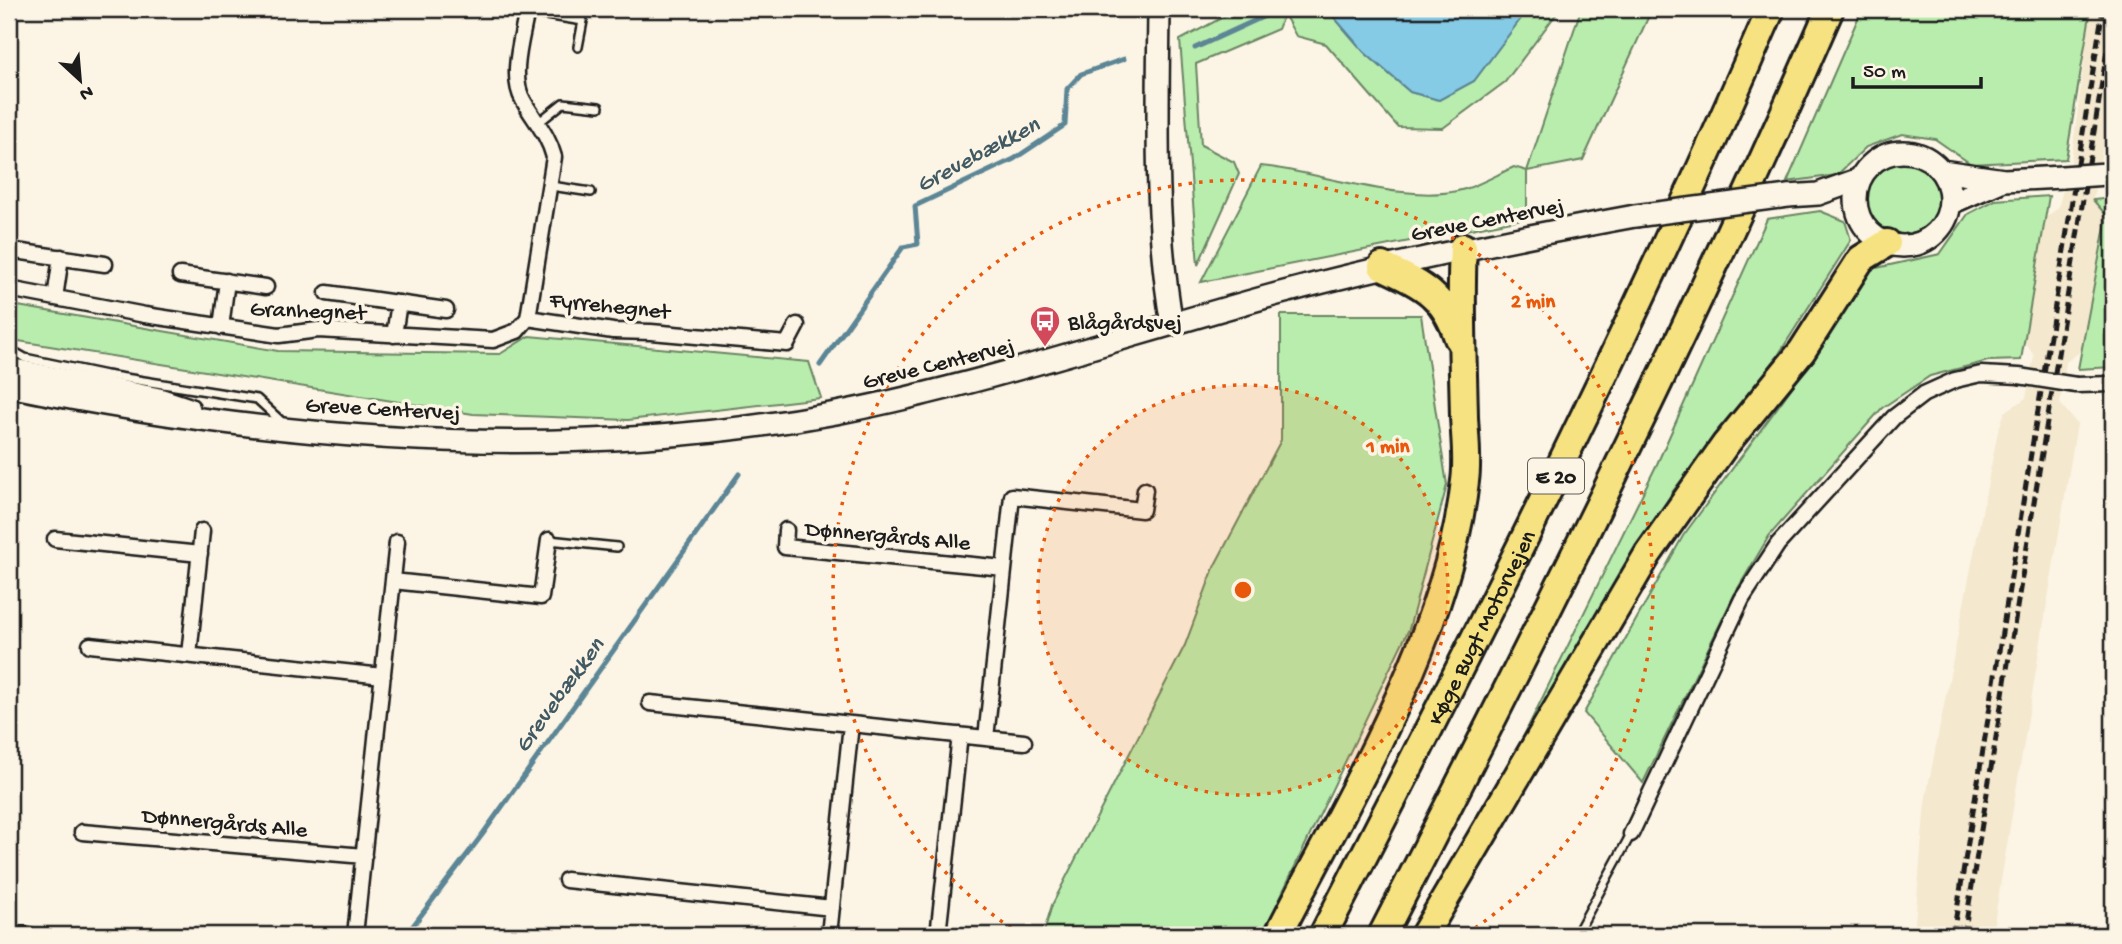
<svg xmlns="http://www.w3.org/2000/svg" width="2122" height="944" font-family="'Gochi Hand',sans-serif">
<rect width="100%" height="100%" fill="#fcf5e5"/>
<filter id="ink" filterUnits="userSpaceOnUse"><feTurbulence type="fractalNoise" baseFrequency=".0143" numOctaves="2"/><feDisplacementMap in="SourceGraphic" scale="14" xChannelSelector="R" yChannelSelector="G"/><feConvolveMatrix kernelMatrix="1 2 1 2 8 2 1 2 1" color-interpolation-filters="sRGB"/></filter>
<g filter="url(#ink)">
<path fill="#f4e8ce" d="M2091,9H2113V92L2093,199L2107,216L2096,340L2066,362L2060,403L2077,424L1992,935H1914L1925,802L1998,431L2005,412L2026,398L2034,356L2018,331L2034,227L2058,208L2071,162Z"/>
<path fill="#b9edad" stroke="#6a8464" stroke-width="2" d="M1238,9H1282L1284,13L1327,9L1364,52L1410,92L1439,100L1474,81L1528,9H1560L1505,82L1443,128L1398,127L1326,44L1296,36L1284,14L1278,29L1196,64L1201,145L1234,162L1239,174L1198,265L1180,40Z
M1581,9H1652L1583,160L1527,171V218L1201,282L1261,166C1320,172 1409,206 1465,189C1481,184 1498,174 1514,167L1527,171Z
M1862,9H2091L2066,159L1971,164L1935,139L1902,134L1866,147L1837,175L1787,182Z
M1866 198a37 37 0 1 1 74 0a37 37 0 1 1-74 0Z
M2049,196L2021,360L1988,361L1930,376L1882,408L1769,536L1734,595L1643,783L1584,713L1683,536L1812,360L1872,269L1940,254L1968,214L1995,200Z
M2113,198V367L2078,369L2107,216L2093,200Z
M1820,211L1845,221L1851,240L1777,357L1673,491L1505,774L1657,464L1767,219Z
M18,306L278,351L500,354L529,336L809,362L821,398L628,420L473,414L12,340Z
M1281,315H1421L1447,485L1409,629L1262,935H1043L1052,905L1185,645L1215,565L1281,440Z"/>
<path fill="#85cbe6" stroke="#5b8595" stroke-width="2" d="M1327,9H1528L1474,81L1439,100L1410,92L1364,52Z"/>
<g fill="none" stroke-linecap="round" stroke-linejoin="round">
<path stroke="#5b8595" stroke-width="5" d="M1195,48L1280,9
M820,365L903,247L918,244L915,206L1014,159L1065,125L1067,89L1081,74L1124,59
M406,935L482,835L739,474"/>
<g stroke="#1c1c1c" stroke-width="12">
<path id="lane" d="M527,12L583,21L578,47
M538,123L563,103L599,107
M551,186L591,192
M9,349L25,358L106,375L257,399L282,422
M549,540L617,547
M1576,935L1631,834"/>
</g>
<g stroke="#1c1c1c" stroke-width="19">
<path id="street" d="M527,9C523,36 509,75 523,100C534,120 548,134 554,157L528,318L613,331L651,332L787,344L797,325
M9,250L105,264
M180,275L266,287
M9,289L145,315L279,335L318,330L493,340L517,331L528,318
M327,293L446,310
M55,298L61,257
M221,327L227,281
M394,335L399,303
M2076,385L2113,384
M786,530L785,547L1004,568
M55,539L200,554
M393,581L541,597L549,540
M90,645L383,676
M189,655L202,531
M650,703L1024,742
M986,738L1012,496L1142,510L1145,490
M82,832L364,856
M1631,834L1742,599L1778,544L1894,417L1924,394L1955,380L1981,374L2019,376
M566,880L832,908
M9,933L29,935
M355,935L397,542
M829,935L851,724
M938,935L960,735"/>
</g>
<g stroke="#1c1c1c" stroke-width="26">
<path id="secondary" d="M1159,9C1158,110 1154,224 1172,324
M1856 199a47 47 0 1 1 94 0a47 47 0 1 1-94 0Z
M1942,171L2004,180L2062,177
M1788,196L1818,194L1860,179
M1951,203L1999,182
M9,369L159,399L189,409
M9,386C277,441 565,464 836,413C986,384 1130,334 1277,294C1396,262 1515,238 1635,216"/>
</g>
<g stroke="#1c1c1c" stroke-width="32">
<g id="highway">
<path d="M1382,266C1422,285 1444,294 1458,338"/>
<path d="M1278,935C1348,798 1448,635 1465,481C1468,460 1465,438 1464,417C1463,361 1460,304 1463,247"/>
<path id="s1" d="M1323,935C1481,630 1635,324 1771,9"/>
<path d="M1382,935C1539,630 1693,324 1830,9"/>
<path d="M1424,935L1648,554L1725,445L1802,351L1861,259L1887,243"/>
</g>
</g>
<use href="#lane" stroke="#fcf5e5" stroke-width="7"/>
<use href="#street" stroke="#fcf5e5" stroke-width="14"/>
<use href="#secondary" stroke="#fcf5e5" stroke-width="21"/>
<use href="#highway" stroke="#f7e281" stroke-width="26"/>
<path stroke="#1c1c1c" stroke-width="5" stroke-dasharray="10 5" stroke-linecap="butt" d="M1953,935L2103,9
M1964,935L2113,14"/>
<g stroke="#1c1c1c" stroke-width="19" stroke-linecap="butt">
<path id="street-bridge" d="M2019,376L2076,385"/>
</g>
<g stroke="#1c1c1c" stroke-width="26" stroke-linecap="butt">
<path id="secondary-bridge" d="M2062,177L2107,174
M1635,216L1788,196"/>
</g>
<use href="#street-bridge" stroke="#fcf5e5" stroke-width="14"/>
<use href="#secondary-bridge" stroke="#fcf5e5" stroke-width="21"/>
</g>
</g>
<circle cx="1243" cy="590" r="205" fill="#e8590c" fill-opacity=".12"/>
<g fill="none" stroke="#e8590c" stroke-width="3.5" stroke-dasharray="3.5 7">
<circle cx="1243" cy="590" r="205"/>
<path d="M1020 934A410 410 0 1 1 1466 934"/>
</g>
<defs>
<g id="bus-pin" transform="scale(1.575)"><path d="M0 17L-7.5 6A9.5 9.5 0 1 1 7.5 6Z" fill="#d1495b" stroke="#fcf5e5"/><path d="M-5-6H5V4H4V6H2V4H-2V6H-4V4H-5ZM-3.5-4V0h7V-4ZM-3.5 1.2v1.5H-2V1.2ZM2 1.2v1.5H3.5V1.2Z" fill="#fff"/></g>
</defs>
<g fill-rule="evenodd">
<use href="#bus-pin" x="1045" y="321"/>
</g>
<g text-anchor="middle" stroke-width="7" stroke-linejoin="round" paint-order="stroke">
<rect fill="#fcf5e5" stroke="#5f5d58" stroke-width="2" x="1528" y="458.5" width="56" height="35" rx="5"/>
<g font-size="21" font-weight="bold" fill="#1c1c1c">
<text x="1556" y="483">E 20</text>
</g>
<g font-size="23" fill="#1c1c1c" stroke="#fcf5e5">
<text transform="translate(1487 218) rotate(-11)" y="8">Greve Centervej</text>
<text transform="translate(610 304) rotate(6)" y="8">Fyrrehegnet</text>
<text transform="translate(308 309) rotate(2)" y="8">Granhegnet</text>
<text transform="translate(938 362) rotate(-14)" y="8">Greve Centervej</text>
<text transform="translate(383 407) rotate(3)" y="8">Greve Centervej</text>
<text transform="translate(888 534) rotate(5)" y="8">Dønnergårds Alle</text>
<text dy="8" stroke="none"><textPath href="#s1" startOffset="346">Køge Bugt Motorvejen</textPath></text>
<text transform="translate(225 821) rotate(5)" y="8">Dønnergårds Alle</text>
</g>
<g font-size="23" fill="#1c1c1c" stroke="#fcf5e5" text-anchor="start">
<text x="1068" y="329">Blågårdsvej</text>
</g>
<g font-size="24" font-style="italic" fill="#415963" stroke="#fcf5e5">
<text transform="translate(977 153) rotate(-28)" y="8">Grevebækken</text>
<text transform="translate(558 694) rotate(-54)" y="8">Grevebækken</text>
</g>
</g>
<circle cx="1243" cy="590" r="10" fill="#e8590c" stroke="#fcf5e5" stroke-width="3.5"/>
<g font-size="21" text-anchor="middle" font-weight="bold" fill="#e8590c" stroke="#fcf5e5" stroke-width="7" stroke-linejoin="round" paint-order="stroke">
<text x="1533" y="307">2 min</text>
<text x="1388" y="452">1 min</text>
</g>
<rect width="2122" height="944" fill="none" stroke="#fcf5e5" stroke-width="35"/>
<rect x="18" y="18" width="2087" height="909" fill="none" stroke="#1c1c1c" stroke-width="2.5" filter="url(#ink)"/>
<g transform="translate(80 80) rotate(154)" stroke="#fcf5e5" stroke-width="5" paint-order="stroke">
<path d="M0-5L12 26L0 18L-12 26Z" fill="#1c1c1c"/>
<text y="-10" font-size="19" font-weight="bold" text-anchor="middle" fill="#1c1c1c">N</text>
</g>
<path d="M1853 77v10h128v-10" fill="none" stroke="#1c1c1c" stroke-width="3.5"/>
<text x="1863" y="77" font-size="21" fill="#1c1c1c" stroke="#fcf5e5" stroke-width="5" paint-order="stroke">50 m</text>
</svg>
